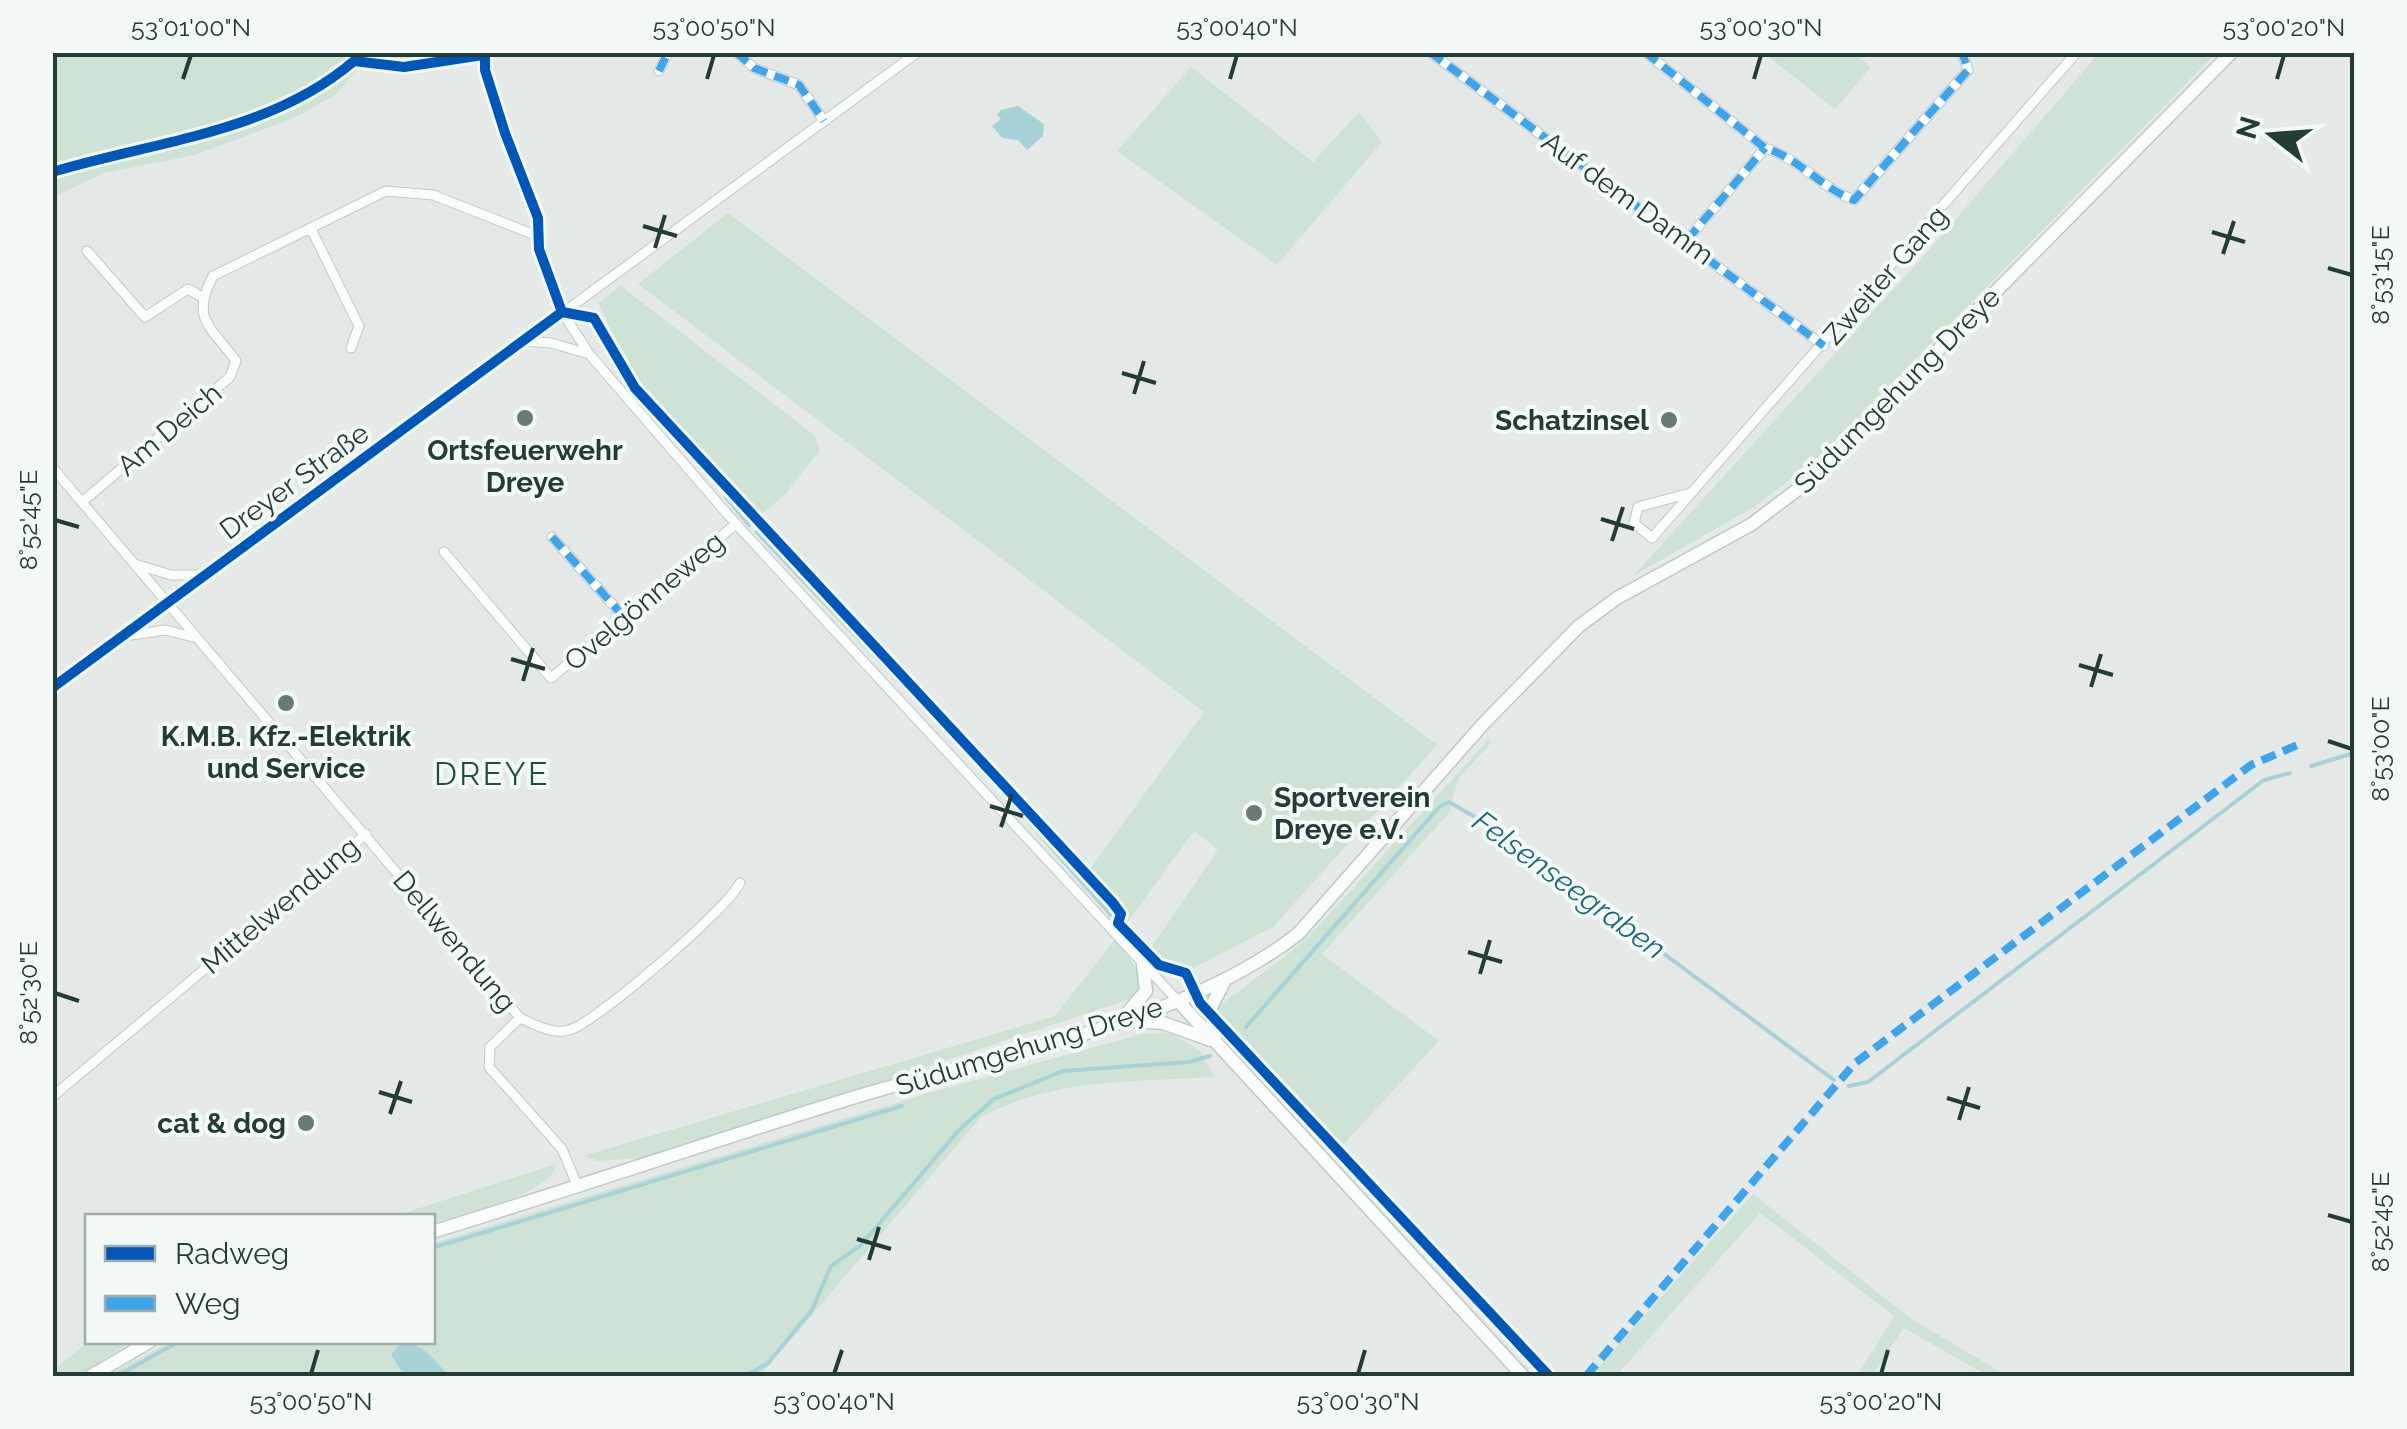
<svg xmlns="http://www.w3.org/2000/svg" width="2407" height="1429" font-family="Raleway,sans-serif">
<rect width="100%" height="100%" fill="#e5eae8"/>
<path fill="#cee3d5" d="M53,52H452V53L404,62L367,58L335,95L294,118L195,155L104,173L53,197Z
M2100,52L2216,53L1820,457L1754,507L1633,576L1930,249Z
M1774,53H1854L1871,67L1835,109L1770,58Z
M1191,67L1313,162L1359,112L1382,142L1277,265L1117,151Z
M728,213L1437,745L1273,927L1189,970L1175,969L1148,952L1218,850L1194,831L1127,923L1087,873L1204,712L638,284Z
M621,286L814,435L820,450L785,494L760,516L638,386L598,303Z
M1488,740L1492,742L1458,779L1449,813L1322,954L1439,1041L1341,1147L1219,1012V1006L1292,951L1322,922Z
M1115,939C1129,958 1147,974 1136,997L654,1157L597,1161L583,1156L1055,1016Z
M1170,1033L1199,1050L1215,1077C1134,1082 1055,1078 981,1117L760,1376H107L170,1342H432L433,1243L932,1092L1142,1034Z
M556,1164C553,1195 461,1214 433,1223L432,1216H395Z
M1753,1194L1910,1318L2007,1376H1988L1904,1328L1872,1376H1857L1894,1316L1760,1213L1616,1376H1591Z
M88,1342H131L77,1376H53V1371Z"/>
<path fill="#a7d2d7" d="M1018,106L1044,124L1043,136L1027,150L1018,140L1002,138L992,126L1001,119L997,115L1001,110Z
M400,1343C421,1340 436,1362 449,1376H405L391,1355Z"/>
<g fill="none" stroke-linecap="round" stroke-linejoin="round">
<path stroke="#a7d2d7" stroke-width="4" d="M726,497L749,525
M757,532L976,762L1111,915
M2311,766L2354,753
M1246,1027L1440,806L1449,802L1496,829L1834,1080
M1849,1086L1868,1082L2264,780L2290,773
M432,1248L902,1106
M117,1376L178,1342
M746,1376L768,1363L812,1310L831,1266L860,1246L960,1129L994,1099L1063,1071L1189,1062L1210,1056"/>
<g stroke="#c2c7c5" stroke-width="11">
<path id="minor" d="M485,52V70L505,133L538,218L539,249L562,312L590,355L736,524L1178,1001
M736,52L754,68L799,85L824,121
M1430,52L1824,346
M1645,52L1765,148C1799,158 1821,188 1854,200L1968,70L1962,52
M659,71L668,52
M311,229L359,326L351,348
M1687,240L1765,148
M87,251L145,317L188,289L202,297
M524,341L551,343L589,354
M52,467L520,1018C536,1025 554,1036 572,1029C602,1017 725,911 740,883
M1690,493L1638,507L1634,523L1652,538L2077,52
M82,502L230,377L236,361C211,326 190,320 213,276L386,191L433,195L535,235
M552,537L624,617
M444,552L551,678L736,524
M138,565L171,575H200
M125,636L165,630L193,637
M52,688L918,52
M520,1018L490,1047L489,1067L562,1149L578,1187
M52,1097L366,834"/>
</g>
<g stroke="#c0c8c5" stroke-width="15">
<path id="secondary" d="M1178,1001L1523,1376
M1123,1018L1146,991L1143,965
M1129,1021L1163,1023L1211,1040
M1215,1036L1210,1009L1224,982
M432,1232C573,1189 712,1141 852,1098C995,1054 1179,1026 1298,934L1484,723L1579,626L1617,598L1752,524L1810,480L2232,52
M91,1376L149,1342"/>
</g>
<use href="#minor" stroke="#fbfcfc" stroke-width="9"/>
<use href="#secondary" stroke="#fbfcfc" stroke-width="12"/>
<path stroke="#3ea4eb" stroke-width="8" stroke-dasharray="15 8" stroke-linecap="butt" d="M736,52L754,68L799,85L824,121
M1430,52L1824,346
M1645,52L1765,148C1799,158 1821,188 1854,200L1968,70L1962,52
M659,71L668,52
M1687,240L1765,148
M552,537L624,617
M1586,1376L1855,1063L2251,765L2302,743"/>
<g stroke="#f3f9f6" stroke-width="16">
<path id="cycleway" d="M485,52V70L505,133L538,218L539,249L562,312
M52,172C155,141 270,133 354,61L404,67L483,55
M562,312L594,318L635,388L1113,903L1121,914L1118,923L1159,965L1186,973L1200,1003L1549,1376
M52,688L562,312"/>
</g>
<use href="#cycleway" stroke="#0057b8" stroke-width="10"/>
</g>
<path fill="none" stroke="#233d36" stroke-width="4" d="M183,79L191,55M707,79L714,55M1230,79L1237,55M1754,79L1761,55M2277,79L2284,55M643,226L677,236M2212,232L2245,242M655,248L665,215M2223,254L2234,221M2328,268L2352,275M1122,373L1156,383M1134,394L1144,361M1601,519L1634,529M55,520L79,527M1612,541L1623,507M511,659L545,669M2079,665L2113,675M523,681L533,648M2091,687L2101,654M2328,741L2352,749M990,806L1023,816M1001,827L1012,794M1468,952L1502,962M1480,974L1490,940M55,993L79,1001M379,1092L412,1102M1947,1098L1980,1108M390,1114L401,1081M1959,1120L1969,1087M2328,1215L2352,1222M857,1239L891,1249M869,1260L879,1227M311,1374L318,1350M834,1374L842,1350M1358,1374L1365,1350M1881,1374L1888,1350"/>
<g fill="#677a74" stroke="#f3f9f6" stroke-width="4">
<circle cx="525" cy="418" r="10"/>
<circle cx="1669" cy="420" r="10"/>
<circle cx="286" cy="703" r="10"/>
<circle cx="1254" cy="813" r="10"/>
<circle cx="306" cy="1123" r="10"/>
</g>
<g text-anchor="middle" stroke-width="8" stroke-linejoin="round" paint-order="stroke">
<g font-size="28" fill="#233d36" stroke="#f3f9f6">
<text transform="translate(1628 198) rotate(36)" y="10">Auf dem Damm</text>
<text transform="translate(1885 275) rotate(-49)" y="10">Zweiter Gang</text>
<text transform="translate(1897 390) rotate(-45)" y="10">Südumgehung Dreye</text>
<text transform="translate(169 429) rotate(-40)" y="10">Am Deich</text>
<text transform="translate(294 481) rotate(-36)" y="10">Dreyer Straße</text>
<text transform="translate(644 601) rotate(-40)" y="10">Ovelgönneweg</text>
<text transform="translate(280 905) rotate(-40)" y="10">Mittelwendung</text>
<text transform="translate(455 941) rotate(50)" y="10">Dellwendung</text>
<text transform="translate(1029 1046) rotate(-17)" y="10">Südumgehung Dreye</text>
</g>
<g font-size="28" font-weight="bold" fill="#233d36" stroke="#f3f9f6" text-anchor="end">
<text x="1649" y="430">Schatzinsel</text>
<text x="525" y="460" text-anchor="middle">Ortsfeuerwehr<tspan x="525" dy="32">Dreye</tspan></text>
<text x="286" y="746" text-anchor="middle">K.M.B. Kfz.-Elektrik<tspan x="286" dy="32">und Service</tspan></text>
<text x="1274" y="807" text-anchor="start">Sportverein<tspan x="1274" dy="32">Dreye e.V.</tspan></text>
<text x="286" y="1133">cat &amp; dog</text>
</g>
<g font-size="30" font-style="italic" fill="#1f6b78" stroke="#f3f9f6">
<text transform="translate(1569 885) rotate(36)" y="10">Felsenseegraben</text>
</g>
<g font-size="32" letter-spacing="2.5" fill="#1f4f42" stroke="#f3f9f6">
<text x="492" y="785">DREYE</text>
</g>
</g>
<rect width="2407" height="1429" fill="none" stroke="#f3f9f6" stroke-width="110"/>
<rect x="85" y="1214" width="350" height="130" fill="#f3f9f6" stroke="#a0aea9" stroke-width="2.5"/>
<rect x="105" y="1246" width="50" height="15" fill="#0057b8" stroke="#a0aea9" stroke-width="2.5"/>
<text x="175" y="1264" font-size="30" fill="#233d36">Radweg</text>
<rect x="105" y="1296" width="50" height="15" fill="#3ea4eb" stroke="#a0aea9" stroke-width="2.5"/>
<text x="175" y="1314" font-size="30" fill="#233d36">Weg</text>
<g transform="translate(2272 135) rotate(287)" stroke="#f3f9f6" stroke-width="8" paint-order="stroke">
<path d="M0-8L18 38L0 25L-18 38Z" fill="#233d36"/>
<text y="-15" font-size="28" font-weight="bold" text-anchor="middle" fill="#233d36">N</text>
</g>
<rect x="55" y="55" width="2297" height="1319" fill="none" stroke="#233d36" stroke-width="4"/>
<g font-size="25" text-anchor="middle" fill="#233d36">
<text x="191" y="36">53°01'00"N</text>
<text x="714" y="36">53°00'50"N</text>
<text x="1237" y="36">53°00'40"N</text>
<text x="1761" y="36">53°00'30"N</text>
<text x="2284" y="36">53°00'20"N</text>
<text transform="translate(2380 275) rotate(-90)" y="9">8°53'15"E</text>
<text transform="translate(28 520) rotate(-90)" y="9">8°52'45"E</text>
<text transform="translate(2380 749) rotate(-90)" y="9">8°53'00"E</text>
<text transform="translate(28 993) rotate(-90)" y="9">8°52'30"E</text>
<text transform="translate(2380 1222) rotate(-90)" y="9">8°52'45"E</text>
<text x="311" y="1410">53°00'50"N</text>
<text x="834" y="1410">53°00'40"N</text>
<text x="1358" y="1410">53°00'30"N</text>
<text x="1881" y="1410">53°00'20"N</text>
</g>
</svg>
